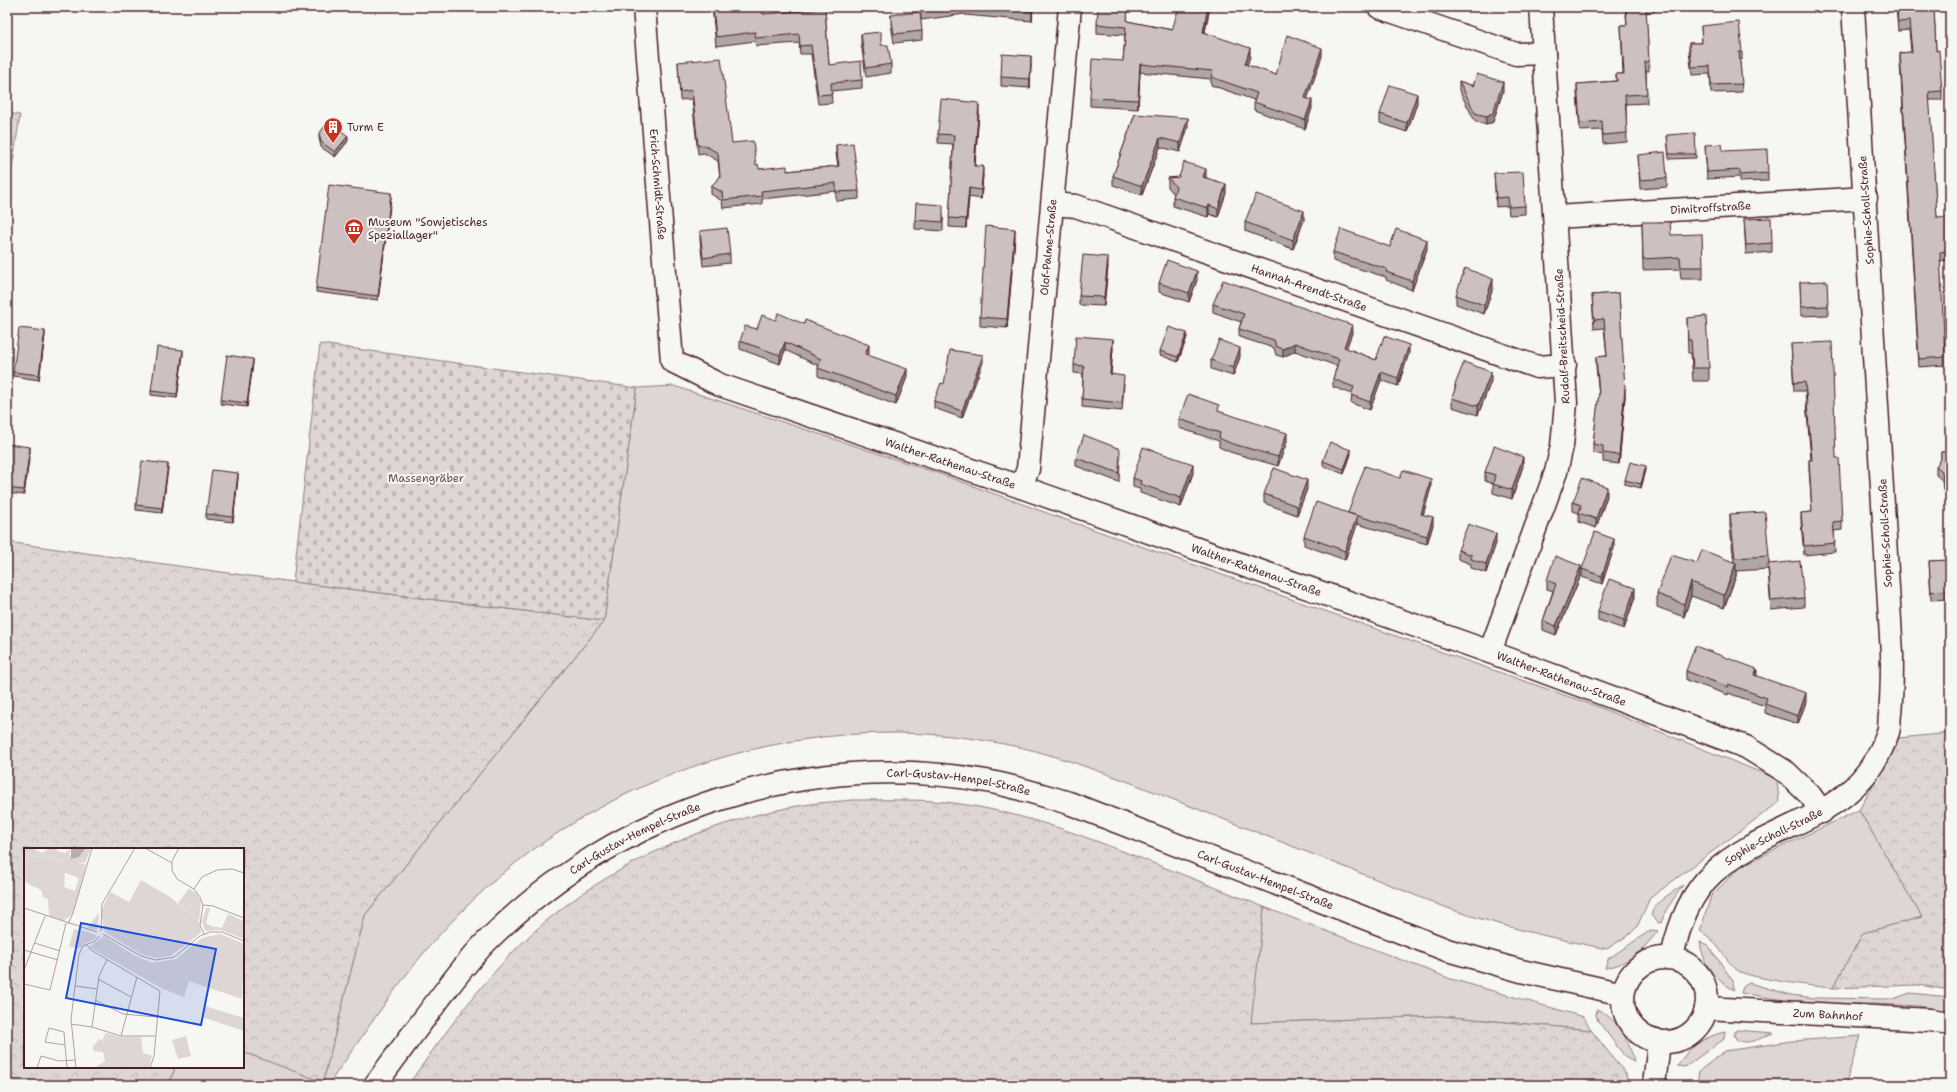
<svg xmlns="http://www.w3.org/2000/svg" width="1957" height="1092" font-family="'Shantell Sans',sans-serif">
<defs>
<pattern id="forest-crowns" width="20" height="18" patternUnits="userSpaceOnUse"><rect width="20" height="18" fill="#ddd6d5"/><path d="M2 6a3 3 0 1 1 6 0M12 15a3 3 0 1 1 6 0" fill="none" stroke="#bfb7b7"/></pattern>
<pattern id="cemetery-stones" width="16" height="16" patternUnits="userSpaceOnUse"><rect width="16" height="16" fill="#ddd6d5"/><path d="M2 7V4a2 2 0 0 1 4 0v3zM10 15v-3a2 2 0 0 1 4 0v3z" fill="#bfb7b7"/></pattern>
</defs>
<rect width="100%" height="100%" fill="#f6f6f2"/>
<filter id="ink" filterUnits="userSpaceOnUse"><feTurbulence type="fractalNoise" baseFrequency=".025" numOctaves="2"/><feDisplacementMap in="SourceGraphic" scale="8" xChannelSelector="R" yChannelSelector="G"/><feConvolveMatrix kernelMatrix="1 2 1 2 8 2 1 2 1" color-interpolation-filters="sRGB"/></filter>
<g filter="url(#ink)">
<path fill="#ddd6d5" stroke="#947a80" d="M674,386L943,475L1055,516L1601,708L1777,779L1779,802L1650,898L1637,927L1630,934L1607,949C1557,939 1508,928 1459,912C1432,903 1405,891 1378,880C1317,856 1256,832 1195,808C1166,797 1136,784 1107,774C1075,763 1042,751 1009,745C814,704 600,770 461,912C409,963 370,1026 328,1085H169L175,1067H243V1052L323,1081L365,915L604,621L637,388Z
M1859,810L1922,917L1863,933L1833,988C1818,987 1746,978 1737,970C1723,958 1717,940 1700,931L1711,896L1741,866Z
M1683,885L1666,910L1661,923L1657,922L1651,915C1655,901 1672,893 1683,885Z
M1264,907L1451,979L1584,1017L1591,1030L1441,1016L1250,1023Z
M1651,930L1658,931C1643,950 1629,964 1605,968L1608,959Z
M1700,942L1708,945L1733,981L1734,990C1713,978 1704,966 1700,942Z
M1749,983L1791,995L1815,998L1893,999L1910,993L1950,997V1012L1918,1006L1877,1004H1806L1741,993L1743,987Z
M1597,1009C1618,1020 1629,1039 1634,1062L1626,1058L1598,1021L1596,1015Z
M1736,1030L1773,1033C1762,1037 1749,1046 1737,1040L1734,1035Z
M1725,1032L1724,1039L1685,1067L1677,1066C1689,1047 1703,1037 1725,1032Z
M1861,1036L1845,1085H1697L1699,1071L1725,1051L1792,1041Z"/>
<path fill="url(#forest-crowns)" stroke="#947a80" d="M7,113L20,115L7,203Z
M7,542L293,582L604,621L365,915L323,1082L243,1052V849H25V1067H175L169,1085H7Z
M1950,733V990L1918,985L1833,988L1863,933L1922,917L1859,810L1899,738Z
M852,800C883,800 915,799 946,802C1014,810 1077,833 1140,858C1181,874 1222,890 1264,907L1251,1023L1441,1016L1591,1030L1626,1074L1628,1085H408C440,1040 472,995 510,955C585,876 697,822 804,805C820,802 836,802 852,800Z"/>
<path fill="url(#cemetery-stones)" stroke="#947a80" d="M320,344L637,388L604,621L293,582Z"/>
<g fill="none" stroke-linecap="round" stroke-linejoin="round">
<g stroke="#4a1f2b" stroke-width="25">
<g id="minor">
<path id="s1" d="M644,7L672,361L720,385L1021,487L1490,652L1746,747L1786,772L1810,795L1822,812"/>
<path d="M1379,7L1516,54L1544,53"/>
<path id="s2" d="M1053,204L1076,206L1537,367L1565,365"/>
<path id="s3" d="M1556,217L1866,198"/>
<path id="s4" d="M1021,487L1028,469L1070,7"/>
<path d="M1490,652L1556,472L1562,446L1566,403L1541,7"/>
<path id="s5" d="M1672,958C1678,927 1689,895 1713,873C1773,818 1858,823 1888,732C1890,727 1889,720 1890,714C1892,694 1892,674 1892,654L1853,7"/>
<circle cx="1665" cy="1000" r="42"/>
<path id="s6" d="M1706,1008L1930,1020L1950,1023"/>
<path id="s7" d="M375,1085C396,1056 417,1028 439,999C455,978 471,956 491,937C621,809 807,749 986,781C1014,786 1042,795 1069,803L1447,950L1521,971L1623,994"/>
<path d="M1654,1085L1659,1042"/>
</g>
</g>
<use href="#minor" stroke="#f6f6f2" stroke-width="22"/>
</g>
<path fill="#afa6a5" stroke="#4a1f2b" d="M712,7H762L763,14L825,9L829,65L862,80V88L831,91L832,103L818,104L811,54H800L799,43L756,46L755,41L716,46Z
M920,7H1033L1032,21L965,15V14L921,20Z
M1128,7L1127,21L1172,30L1210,7L1205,32L1250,56L1247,65L1276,75L1322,56L1307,98L1312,108L1305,129L1254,110V100L1211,85V79L1140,72L1138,109L1090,106V98L1123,61L1125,35L1097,33V24Z
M1625,7H1654V12H1646L1649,62V71H1646L1647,103L1626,104L1627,142L1603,144L1602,130L1580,131L1577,93V84L1616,81V74H1623L1621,25H1627Z
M1896,7H1934L1936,51L1942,91V100H1929L1937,218L1950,221V260L1940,261L1945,365L1919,367L1900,62V53L1911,52L1909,30L1898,31Z
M891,15L922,31V40L894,43L891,24Z
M1701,26L1742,52V60H1740L1742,92L1711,93L1710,74L1692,75L1689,51V43H1702Z
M861,34L881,45L891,64V73L866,77L861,43Z
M678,62L732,143L756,165L759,169L787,171L838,166L836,153V145L859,191V199L836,201V191L762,199V204L723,208L722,201L711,194V186L720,178L718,161L704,153L698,154L692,99L680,100Z
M1031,65L1030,88L1001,86V77Z
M1459,81L1473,86L1503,91L1493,122L1486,125L1475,121L1459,90Z
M1417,103L1407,132L1380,123V114Z
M979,112L975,166L983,175L981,199L969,197L966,228L949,227L953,144L938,143V134Z
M1135,114L1188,127L1180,152L1160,147L1142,195L1113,185V176Z
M319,134L348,141L335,157L321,147L319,138Z
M1667,135L1696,154V158L1669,159Z
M1705,145L1723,151L1768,173V181L1740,182V177L1707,179Z
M1638,155L1667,178V187L1640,189Z
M1494,173L1525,206V214L1509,215L1508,206L1496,207Z
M1206,177L1226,193L1218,217L1209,214L1208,217L1173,206V197L1174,194L1168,187V178Z
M391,197L378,300L316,292V288Z
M943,214V231L915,229V220Z
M1744,219L1772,243V252L1746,254Z
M1304,220L1293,249L1245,231V222Z
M1642,222L1671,235L1703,267V279H1681L1680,269L1643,270Z
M700,231L730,254V263L703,266L700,240Z
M1015,237L1007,328L980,326V317Z
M1390,247L1427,249L1412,290L1386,280V277L1333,261V252Z
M1108,266L1104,306L1079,305V296Z
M1197,280L1189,302L1159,292V283Z
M1800,282L1828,306V315L1801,316Z
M1493,288L1484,314L1456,304V295Z
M1619,293L1625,397L1619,464L1603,462V455L1593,453V444L1599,396L1596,366V357L1607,356L1604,328L1594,329L1592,295Z
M1213,304L1352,333L1346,348L1376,360L1409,353L1398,386L1381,380L1370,410L1351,403L1352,394L1333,387V379L1337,366L1295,351L1283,357L1276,355L1274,348L1239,337V329L1241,322L1213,312Z
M1687,318L1709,368V381H1693L1691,353H1688Z
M757,329L869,353L868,355L907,377L896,405L818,376V368L819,366L785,350L780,364L740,349V341Z
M45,335L39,380L13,376V372Z
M1187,337L1178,362L1160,355V351Z
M1791,344L1836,458L1842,521V530L1834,531L1835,552L1804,555L1801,522V513L1812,512L1809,469V460H1811L1805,391H1794Z
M1113,348L1111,374L1124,384L1122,411L1082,407L1083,374L1074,373V365Z
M183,354L177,398L151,395V391Z
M1240,357L1233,376L1211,369V360Z
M983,362L962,418L934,408V401L944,384Z
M253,363L247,407L221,404V400Z
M1491,381L1478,415L1452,407V398L1455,390V385Z
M1219,412L1287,441L1278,466L1230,452L1219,447V441L1179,428V419Z
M7,444L30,451L24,495L7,493Z
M1941,452H1950V490L1943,491L1942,480L1936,475V466L1941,460Z
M1351,454L1344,474L1323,466V461Z
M1076,458H1120L1119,482L1076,466Z
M1523,466L1512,499L1493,493V484L1485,481V472Z
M168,468L162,513L136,510V505Z
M1646,470L1641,488L1625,484V480Z
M1193,473L1181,507L1140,493V489L1133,487V478Z
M238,478L233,522L206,519V514Z
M1400,478L1431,487L1423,515L1433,525L1427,544L1357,524L1345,560L1304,545V536L1348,513Z
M1307,489L1297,515L1264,503V494Z
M1607,496L1596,528L1579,522V513L1573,511V502Z
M1730,514L1769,556V564L1804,598V607L1771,610L1768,569L1736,571V576L1724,608L1691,596L1684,617L1657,607V594L1697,563L1734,562L1730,527Z
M1496,543L1486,573L1471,568V564L1458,559V550Z
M1614,548L1602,584L1582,577V569Z
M1950,560V599L1931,600L1929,561Z
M1581,575L1556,635L1543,630V621L1553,591L1547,589V580Z
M1635,597L1624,629L1598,620V611Z
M1686,671L1757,676L1806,702L1798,724L1765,713V706L1728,693V695L1686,680Z"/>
<path fill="#8f8786" stroke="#4a1f2b" d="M1033,7L1032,21V12Z
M1208,7H1210L1203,40V32Z
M1250,48V56L1245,73V64Z
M1322,48V56L1305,106V98Z
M1031,56V65L1030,88V79Z
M1140,64V72L1138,109V100Z
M1503,82V91L1493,122L1486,125V116Z
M1417,94V103L1407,132V123Z
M1312,100V108L1305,129V120Z
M979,103V112L974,175V166Z
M1188,118V127L1180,152V143Z
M348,136V141L335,157V152Z
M1160,138V147L1142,195V186Z
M983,166V175L981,199V190Z
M1206,169V178L1203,177Z
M1226,184V193L1218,217V209Z
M969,188V197L966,228V219Z
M391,193V197L378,300V296Z
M1209,205V214L1208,217V208Z
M1304,211V220L1293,249V240Z
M1015,229V237L1007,328V319Z
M1427,240V249L1412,290V281Z
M1108,257V266L1104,306V297Z
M1197,271V280L1189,302V293Z
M1493,279V288L1484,314V305Z
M1352,325V333L1344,355V347Z
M45,331V335L39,380V375Z
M1187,333V337L1178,362V357Z
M1113,339V348L1110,383V374Z
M785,342V350L780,364V355Z
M1295,343V351L1283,357V349Z
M869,345V353L865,362V354Z
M1409,345V353L1398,386V378Z
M1240,348V357L1233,376V368Z
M183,350V354L177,398V394Z
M983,355V362L962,418V411Z
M253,359V363L247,407V403Z
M907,369V377L896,405V396Z
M1381,372V380L1370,410V402Z
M1491,372V381L1478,415V406Z
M1625,388V397L1619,464V455Z
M1287,433V441L1278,466V457Z
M30,447V451L24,495V490Z
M1351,450V454L1344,474V469Z
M1523,457V466L1512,499V490Z
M168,464V468L162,513V508Z
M1193,464V473L1181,507V498Z
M1646,466V470L1641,488V484Z
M238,473V478L233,522V517Z
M1431,479V487L1421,522V514Z
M1307,480V489L1297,515V506Z
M1607,487V496L1596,528V519Z
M1357,516V525L1345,560V551Z
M1433,517V525L1427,544V536Z
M1496,534V543L1486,573V564Z
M1614,539V548L1602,584V576Z
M1736,563V576L1724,608V595Z
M1581,566V575L1556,635V626Z
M1691,582V596L1684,617V604Z
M1635,588V597L1624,629V620Z
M1757,669V677L1754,675Z
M1806,693V702L1798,724V716Z"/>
<path fill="#ccc1c0" stroke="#4a1f2b" d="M713,7H762L763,14L825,9L829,65L861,61L862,80L831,83L832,94L818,95L811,45L800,46L799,34L756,38L755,32L716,37Z
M920,7H949L921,11Z
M972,7H1033L1032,12Z
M1098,7H1128L1127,21L1172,30L1179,7H1208L1203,32L1250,48L1245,64L1276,75L1287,35L1322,48L1305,98L1312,100L1305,120L1254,102L1257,93L1211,77L1213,71L1140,64L1138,100L1090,98L1092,59L1123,61L1126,27L1097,24Z
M1626,7H1646L1649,62H1645L1647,94L1625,95L1627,133L1603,135L1602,121L1580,123L1577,84L1617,81L1616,74H1624L1621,25H1627Z
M1897,7H1934L1936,51L1939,50L1942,91L1929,92L1937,218L1950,217V251L1940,252L1945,357L1919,359L1900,53L1912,52L1909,21L1898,22Z
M920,12L922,31L894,34L891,15Z
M1739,22L1742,52H1739L1742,84L1711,85L1710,66L1692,67L1689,43H1702L1701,26Z
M881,32V45H888L891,64L866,68L861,34Z
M1002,54L1031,56L1030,79L1001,77Z
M721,58L732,143L753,141L756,165L758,164L759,169L787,166V171L839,166L836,145L853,143L859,191L836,192V183L761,191L762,196L723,200L722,192L711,186L720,177L718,153L704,145L698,146L692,90L680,92L678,62Z
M1477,74L1503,82L1493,113L1486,116L1475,113L1459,81L1473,86Z
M1390,85L1417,94L1407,123L1380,114Z
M941,99L979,103L974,166H983L981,190L969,188L966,219L949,218L954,135L938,134Z
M1135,114L1188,118L1180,143L1160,138L1142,186L1113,176Z
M334,125L348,136L335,152L321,142L319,134L325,126Z
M1695,133L1696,154H1669L1667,135Z
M1722,144L1723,151L1767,149L1768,173L1740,175V170L1707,172L1705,145Z
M1665,152L1667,178L1640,180L1638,155Z
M1184,162L1206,169L1203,177L1226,184L1218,209L1209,205L1208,208L1173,197L1176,187L1168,178L1179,177Z
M1523,172L1525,206L1509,207L1508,197L1496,198L1494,173Z
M329,185L391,193L378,296L316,288Z
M1256,194L1304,211L1293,240L1245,222Z
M916,203L943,205V222L915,220Z
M1771,218L1772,243L1746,245L1744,219Z
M1642,222H1670L1671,235L1702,234L1703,267H1681L1680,257L1643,259Z
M986,226L1015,229L1007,319L980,317Z
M727,228L730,254L703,258L700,231Z
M1341,229L1390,247L1396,229L1427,240L1412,281L1386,272L1387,269L1333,252Z
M1083,255L1108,257L1104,297L1079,296Z
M1167,260L1197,271L1189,293L1159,283Z
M1465,268L1493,279L1484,305L1456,295Z
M1223,280L1352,325L1344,347L1376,360L1384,336L1409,345L1398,378L1381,372L1370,402L1351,395L1354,387L1333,379L1339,359L1295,343L1283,349L1276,346L1274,340L1239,329L1244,314L1213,304Z
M1827,281L1828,306L1801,307L1800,282Z
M1619,293L1625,388L1619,455L1603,453V446L1593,444L1599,393L1596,357L1607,356L1604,319L1594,320L1592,295Z
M778,313L804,324L805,320L869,345L865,354L907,369L896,396L818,368L821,359L785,342L780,355L740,341L745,326L757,329L762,315L776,320Z
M1706,316L1709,368H1693L1691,340H1688L1687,318Z
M1169,327L1187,333L1178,357L1160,351Z
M19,328L45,331L39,375L13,372Z
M1076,336L1113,339L1110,374L1124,376L1122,403L1082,399L1084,366L1074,365Z
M1219,340L1240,348L1233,368L1211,360Z
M1832,342L1836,458H1839L1842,521L1833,522L1835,543L1804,546L1801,513L1812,512L1809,460H1812L1805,382L1794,383L1791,344Z
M157,347L183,350L177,394L151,391Z
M950,350L983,355L962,411L934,401L941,383L944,384Z
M227,355L253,359L247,403L221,400Z
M1464,362L1491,372L1478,406L1452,398L1456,386L1455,385Z
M1188,394L1219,405L1218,411L1287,433L1278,457L1230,443L1219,438L1220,433L1179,419Z
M1084,435L1120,449L1119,473L1076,458Z
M1330,442L1351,450L1344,469L1323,461Z
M7,444L30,447L24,490L7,488Z
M1494,446L1523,457L1512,490L1493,484L1495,475L1485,472Z
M1143,447L1193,464L1181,498L1140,484L1141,481L1133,478Z
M1941,452H1950V482H1943L1942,471L1936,466L1941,459Z
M142,461L168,464L162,508L136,505Z
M1630,462L1646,466L1641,484L1625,480Z
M1365,466L1400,478L1403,470L1431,479L1421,514L1433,517L1427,536L1348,513Z
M1274,468L1307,480L1297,506L1264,494Z
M212,470L238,473L233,517L206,514Z
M1582,478L1607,487L1596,519L1579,513L1581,505L1573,502Z
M1316,502L1357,516L1345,551L1304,536Z
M1765,512L1769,556L1735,558L1730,514Z
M1468,524L1496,534L1486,564L1471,559L1472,555L1458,550Z
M1595,532L1614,539L1602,576L1582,569Z
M1702,550L1736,563L1724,595L1691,582L1684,604L1657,594L1671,555L1697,563Z
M1555,556L1581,566L1556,626L1543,621L1556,584L1547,580Z
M1950,560V590L1931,592L1929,561Z
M1800,561L1804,598L1771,601L1768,564Z
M1609,579L1635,588L1624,620L1598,611Z
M1695,646L1757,669L1754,675L1806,693L1798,716L1765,704L1767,698L1728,684V687L1686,671Z"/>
</g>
<defs>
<g id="building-pin" transform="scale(1)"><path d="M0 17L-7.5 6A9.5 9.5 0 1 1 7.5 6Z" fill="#c8321e" stroke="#f6f6f2"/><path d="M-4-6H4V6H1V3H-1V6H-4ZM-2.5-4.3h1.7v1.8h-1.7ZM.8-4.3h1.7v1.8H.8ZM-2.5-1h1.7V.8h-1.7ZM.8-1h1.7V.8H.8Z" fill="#fff"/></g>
<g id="museum-pin" transform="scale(1)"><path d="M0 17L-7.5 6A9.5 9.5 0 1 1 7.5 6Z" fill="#c8321e" stroke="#f6f6f2"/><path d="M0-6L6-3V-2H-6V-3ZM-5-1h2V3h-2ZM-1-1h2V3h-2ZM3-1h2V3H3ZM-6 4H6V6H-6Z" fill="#fff"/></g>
</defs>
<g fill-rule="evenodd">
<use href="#building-pin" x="333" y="127"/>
<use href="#museum-pin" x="354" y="228"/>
</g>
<g text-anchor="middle" stroke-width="4" stroke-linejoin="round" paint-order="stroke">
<g font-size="11" fill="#4a1f2b" stroke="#f6f6f2" text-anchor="start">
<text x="347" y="131">Turm E</text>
<text x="368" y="226">Museum "Sowjetisches<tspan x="368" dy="13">Speziallager"</tspan></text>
</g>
<g font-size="11" fill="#4a1f2b" stroke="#f6f6f2">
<text dy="4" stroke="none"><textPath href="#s1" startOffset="178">Erich-Schmidt-Straße</textPath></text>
<text dy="4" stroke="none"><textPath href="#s3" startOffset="155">Dimitroffstraße</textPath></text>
<text transform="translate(1866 210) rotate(-94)" y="4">Sophie-Scholl-Straße</text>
<text dy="4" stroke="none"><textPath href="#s4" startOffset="242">Olof-Palme-Straße</textPath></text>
<text dy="4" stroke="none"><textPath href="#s2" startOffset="270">Hannah-Arendt-Straße</textPath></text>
<text transform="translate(1562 336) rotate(-93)" y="4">Rudolf-Breitscheid-Straße</text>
<text dy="4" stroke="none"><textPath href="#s1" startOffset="652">Walther-Rathenau-Straße</textPath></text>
<text transform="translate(1885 533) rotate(-93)" y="4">Sophie-Scholl-Straße</text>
<text dy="4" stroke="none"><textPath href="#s1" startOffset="976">Walther-Rathenau-Straße</textPath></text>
<text dy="4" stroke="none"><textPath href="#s1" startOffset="1300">Walther-Rathenau-Straße</textPath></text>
<text dy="4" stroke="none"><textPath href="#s7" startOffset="700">Carl-Gustav-Hempel-Straße</textPath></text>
<text dy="4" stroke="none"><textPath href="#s5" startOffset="167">Sophie-Scholl-Straße</textPath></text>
<text dy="4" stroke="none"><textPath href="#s7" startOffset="364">Carl-Gustav-Hempel-Straße</textPath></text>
<text dy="4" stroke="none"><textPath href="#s7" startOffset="1024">Carl-Gustav-Hempel-Straße</textPath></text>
<text dy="4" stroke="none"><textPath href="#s6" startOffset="122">Zum Bahnhof</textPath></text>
</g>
<g font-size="11" fill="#6f4d56" stroke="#f6f6f2">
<text x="426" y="482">Massengräber</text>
</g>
</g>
<g transform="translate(24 848)">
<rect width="220" height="220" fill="#f6f6f2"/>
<path d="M18,8L41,14L40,48L38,51L6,37L7,30L1,14L4,9ZM165,40L173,46L177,54L175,73L154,55ZM182,60H186L182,75L187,78L198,80L204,66L220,73V91L197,82L181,83L178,73ZM75,65L74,80L71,82L63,80ZM64,84L71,87V85L72,90L60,96L57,88ZM81,84L105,89L102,97L82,85ZM80,88L111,108L128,115L152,111L178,90L181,98L178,103L170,98L164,109L144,126L139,141L65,99Z" fill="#ddd6d5"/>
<path d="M49,13L62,17L49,66L39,73L25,68L24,51L19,49L17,41L21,42L23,36L27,37L28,46L38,51L40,48V39L51,43L55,30L39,24L41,14ZM0,14L10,24L6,37L0,33ZM117,32L146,49L175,73L177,85L146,108L133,110L117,106L102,97L105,89L81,84L80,81L77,64L86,44L105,54ZM50,81L64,84L57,88L60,96L56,100L45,99ZM196,86L220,96L218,151L144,126L164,109L170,98L178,103L181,98L178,90ZM181,158L220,170V183L178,169ZM82,185L97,189H117L119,205L128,208L125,220H71L81,213L79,204L69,203V199L75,191L78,192Z" fill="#ddd6d5"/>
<path d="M0,0H9L18,5L26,0H33V3L41,5L47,0L45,7L55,9L62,0H67L61,15L43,14L18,8L4,9L1,14Z" fill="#ddd6d5"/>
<path d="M144,126L165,133L160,149L139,141ZM162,188L167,208L154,211L148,192Z" fill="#ddd6d5"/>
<path d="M47,0H62L55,9L47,11Z" fill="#bbadae"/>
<path fill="none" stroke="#b1a0a2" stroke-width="1" d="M121,0L148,15M155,0L148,13V22L153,31L170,41L176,49L179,57L176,77L180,86M170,41L178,29L193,22L208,21L220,25M179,57L189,58L220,70M0,60L73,84M44,76L49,65L68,0M77,83L78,56L111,0M79,86L117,108L132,112L150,109L176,88L186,84H198L220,93M11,95L36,103M62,96L67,102L136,143L130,208L126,220M0,102L34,112M0,122L21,68M74,131L107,149M0,136L26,142L42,75M51,138L73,141M71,152L99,166L133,169M47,176L68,179L97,188H131M68,179L75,128L83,112M97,188L113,129M41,197L21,194L25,180L40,184L41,197L43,220M13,220L17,208L35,213L51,212M52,220L47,171L55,106L59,98L71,93L75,88"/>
<path fill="#1d4ed8" fill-opacity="0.15" stroke="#1d4ed8" stroke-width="2" d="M57,75L192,101L177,177L42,150Z"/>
<rect width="220" height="220" fill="none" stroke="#4a1f2b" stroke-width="2"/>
</g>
<rect width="1957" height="1092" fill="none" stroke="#f6f6f2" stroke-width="24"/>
<rect x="12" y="12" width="1933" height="1068" fill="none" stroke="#4a1f2b" stroke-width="1.5" filter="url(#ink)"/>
</svg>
